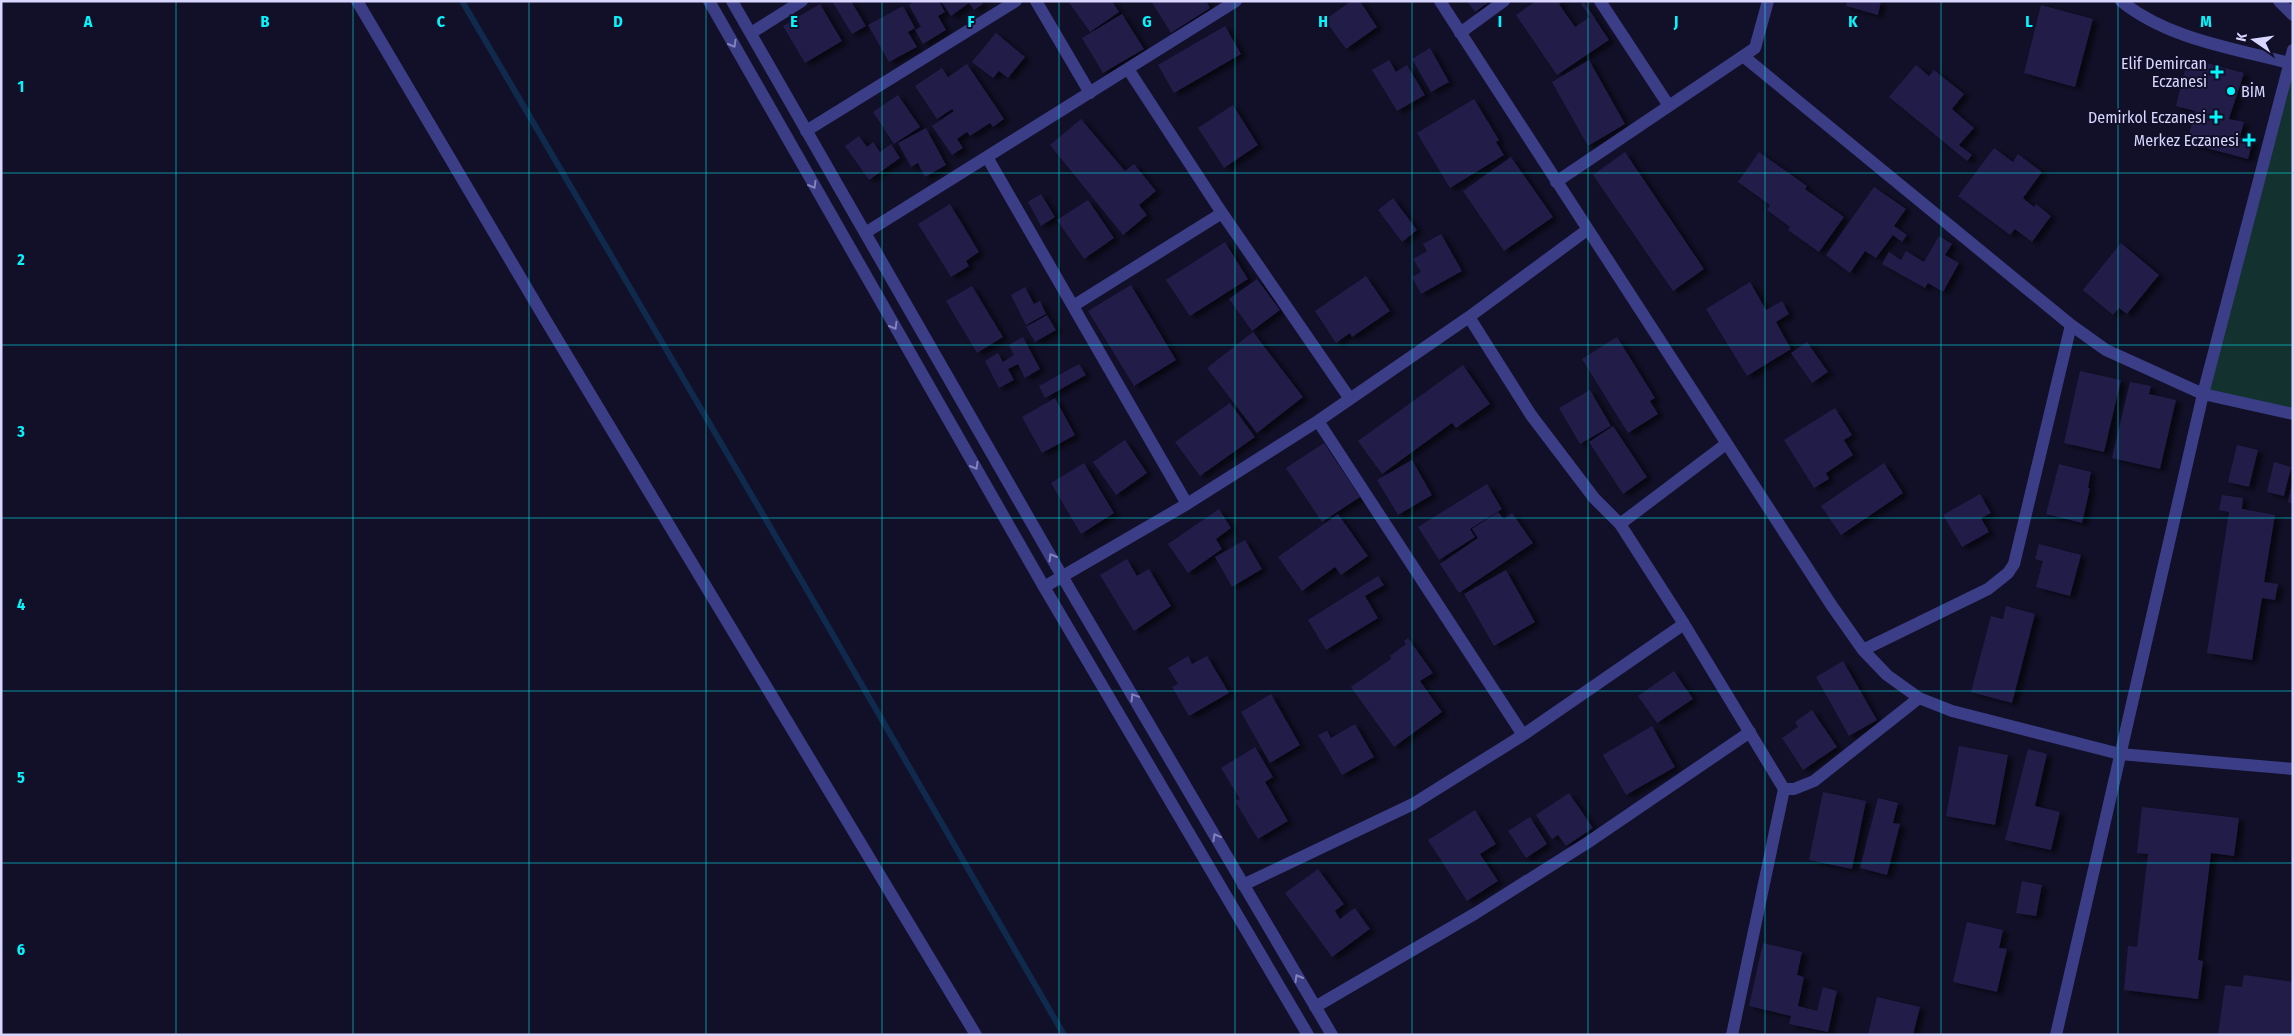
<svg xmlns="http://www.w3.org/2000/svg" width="2294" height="1036" font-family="'Fira Sans Condensed',sans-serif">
<defs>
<filter id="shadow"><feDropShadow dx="5.5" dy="3" stdDeviation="2.5" flood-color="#0009"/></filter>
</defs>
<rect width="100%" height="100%" fill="#121028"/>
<path fill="#13322f" d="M2293,50V414L2203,394Z"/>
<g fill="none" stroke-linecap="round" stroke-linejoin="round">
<path stroke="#0f2a4d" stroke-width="6" d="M462,1L803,583L1064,1035"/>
</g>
<path fill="#221c49" filter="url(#shadow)" d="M832,1H851L866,26L852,34Z
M915,1H939L945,12L938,16L946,30L923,44L915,30L921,27L909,5Z
M941,1H981L983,4L974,10L969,3L951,16Z
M1068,1H1112L1119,12L1090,32Z
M1151,1H1206L1210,8L1171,33Z
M1351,1H1360L1377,27L1346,49L1325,20Z
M1467,1H1490L1475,12Z
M1536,1H1564L1559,4L1575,27L1590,17L1581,4L1584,2L1609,40L1557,75L1516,15Z
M1847,1H1881L1878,15L1846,6Z
M820,4L842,41L805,63L783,26Z
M2041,5L2093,19L2075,87L2024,73Z
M903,6L915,28L908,32L917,47L889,62L868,25Z
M1122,14L1144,49L1103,73L1082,38Z
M1225,26L1241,54L1174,93L1158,65Z
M996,33L1025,57L1008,78L999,71L993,78L972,62Z
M1430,48L1449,82L1431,92L1412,59Z
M2188,58L2244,73L2229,119L2244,122L2240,137L2253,140L2248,159L2187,143L2195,111L2176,106Z
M1389,60L1396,72L1407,65L1425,95L1397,111L1372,70Z
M1589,60L1625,124L1588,146L1552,82Z
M967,64L1004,119L993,127L990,123L970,136L967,132L957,139L963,148L952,155L932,126L954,111L952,109L937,119L915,86L942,68L948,77Z
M1916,65L1929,76L1934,70L1964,94L1952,109L1974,128L1959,145L1972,155L1967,161L1889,97Z
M898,95L920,127L894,144L873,112Z
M1474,99L1499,140L1496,142L1504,155L1450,188L1417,133Z
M1233,105L1258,145L1224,168L1198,128Z
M1081,119L1125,171L1134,164L1156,191L1139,205L1147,215L1123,235L1050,145Z
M926,128L946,165L925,177L918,163L911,167L898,143Z
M859,136L867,147L873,142L880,152L891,144L900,158L869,180L845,146Z
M1994,148L2013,162L2018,154L2042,172L2023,198L2034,207L2036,204L2051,216L2032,242L2015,229L2010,235L1958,196Z
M1625,152L1704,269L1673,291L1593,175Z
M1759,152L1807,186L1805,189L1844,217L1819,252L1788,230L1790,227L1767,210L1770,205L1738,182Z
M1511,157L1553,217L1504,251L1463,191Z
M1874,187L1906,209L1894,226L1907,235L1902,242L1893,235L1876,258L1865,251L1850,273L1826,255Z
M1041,194L1055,217L1041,226L1028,202Z
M1393,198L1417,230L1402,242L1378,210Z
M1088,200L1114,238L1084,259L1057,220Z
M950,204L979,252L966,261L969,266L951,277L918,224Z
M1441,234L1462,271L1421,294L1412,277L1421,272L1413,259L1427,251L1423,244Z
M1939,236L1952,244L1945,255L1959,263L1943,292L1928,283L1925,288L1882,264L1889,252L1901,260L1906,251L1924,262Z
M1225,242L1248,279L1190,316L1166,280Z
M2121,243L2159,275L2127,314L2119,308L2113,315L2083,290Z
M1366,276L1390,311L1352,337L1350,333L1336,343L1315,311Z
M1257,279L1280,310L1252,331L1229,299Z
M1750,282L1766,310L1782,301L1789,314L1776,322L1791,349L1747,376L1706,309Z
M1131,285L1176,360L1134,386L1088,311Z
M972,286L1003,337L977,353L946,301Z
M1025,287L1034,304L1040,301L1046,314L1026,325L1011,295Z
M1047,315L1056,330L1035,342L1026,327Z
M1253,332L1303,397L1257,433L1207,368Z
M1023,337L1040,369L1025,378L1018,364L1008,369L1014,380L999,388L985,361L998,353L1003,362L1014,355L1009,345Z
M1617,337L1655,398L1650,401L1658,414L1628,433L1582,359Z
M1807,342L1828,372L1812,383L1791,353Z
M1079,364L1086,375L1045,398L1039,386Z
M1463,365L1490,404L1456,428L1452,423L1382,474L1358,441Z
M2080,371L2121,380L2104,452L2064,443Z
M2130,382L2151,386L2149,394L2176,400L2160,469L2112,458Z
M1590,390L1611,426L1580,444L1559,408Z
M1055,398L1075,435L1042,453L1022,417Z
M1230,403L1255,437L1200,476L1175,442Z
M1835,408L1852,435L1844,440L1853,455L1826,473L1829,479L1814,488L1784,440Z
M1613,426L1647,477L1623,494L1589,442Z
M1125,440L1147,473L1116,495L1093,462Z
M1324,443L1360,497L1322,522L1286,468Z
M2237,445L2258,450L2249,487L2228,482Z
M1412,460L1432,495L1398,515L1377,480Z
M2274,462L2291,467L2284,496L2267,492Z
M1084,463L1114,513L1081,534L1051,483Z
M1884,463L1903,493L1841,535L1821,506Z
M2059,464L2091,472L2088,488H2090L2082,523L2046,514Z
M1487,484L1502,509L1470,529L1475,537L1439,560L1418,527Z
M2292,484L2293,485V504L2288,502Z
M1980,494L1991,513L1981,518L1989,532L1962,547L1943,515Z
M2222,495L2243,498L2242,509L2275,515L2264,582L2278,584L2275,600L2262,598L2252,660L2207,653L2229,512L2219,510Z
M1219,509L1231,528L1216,539L1222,549L1188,573L1168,544Z
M1498,512L1504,519L1512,513L1533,543L1459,593L1440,564L1478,538L1472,529Z
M1338,514L1368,556L1341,575L1335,567L1302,591L1278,557Z
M1245,540L1262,569L1232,587L1215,557Z
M2039,544L2081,555L2070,596L2036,587L2043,561L2035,559Z
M1127,559L1137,576L1149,569L1171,606L1134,631L1100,575Z
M1506,570L1535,622L1494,646L1464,594Z
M1378,576L1384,585L1365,596L1378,618L1326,650L1308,620Z
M2006,606L2035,614L2012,703L1971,692L1991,616L2003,619Z
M1408,638L1433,673L1420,681L1442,712L1394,747L1351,687L1391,659L1390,656L1406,644L1404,641Z
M1188,656L1192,664L1207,656L1229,693L1189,716L1172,687L1178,684L1168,668Z
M1843,661L1877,720L1849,736L1816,677Z
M1674,671L1693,699L1657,723L1638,696Z
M1271,694L1300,745L1270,763L1241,712Z
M1812,710L1837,747L1803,770L1782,738L1798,727L1795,722Z
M1355,724L1374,757L1342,775L1318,735L1327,731L1331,738Z
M1652,726L1675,767L1626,795L1603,755Z
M1959,746L2008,755L1995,825L1946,816Z
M1255,747L1273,777L1265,782L1288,821L1258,839L1235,801L1240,799L1221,768Z
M2028,749L2047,754L2035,806L2060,812L2051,850L2005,840Z
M1823,792L1866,801L1852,869L1809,860Z
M1569,793L1593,828L1566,846L1558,835L1552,839L1536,815Z
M1878,798L1898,803L1893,823L1900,824L1887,875L1860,868Z
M2142,807L2239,818L2234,856L2211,853L2198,960L2203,961L2198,999L2124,990L2128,946L2137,947L2148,854L2137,853Z
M1475,810L1496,844L1480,854L1498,881L1467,901L1428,840Z
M1530,817L1547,844L1526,858L1508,831Z
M1318,869L1344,904L1335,911L1340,919L1355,908L1370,929L1332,957L1285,893Z
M2022,881L2042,885L2036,916L2016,913Z
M1967,922L2003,930L1999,948L2007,949L1997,992L1953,982Z
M1763,943L1802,952L1797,975L1804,977L1798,1006L1817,1011L1823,987L1837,991L1828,1032L1789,1024L1791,1016L1749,1006Z
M2244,975L2293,982V1035H2218L2225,985L2242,987Z
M1877,997L1920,1007L1913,1035H1868Z"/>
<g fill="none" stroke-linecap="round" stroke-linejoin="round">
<path stroke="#3b3e87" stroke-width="12" d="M357,1L545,319L976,1035
M709,1L1044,587L1308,1035
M732,1L1062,576L1332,1035
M1036,1L1090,93
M1440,1L1832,606L1863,650L1887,675L1919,698L1952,711L2120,754L2293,769
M1600,1L1669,106
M2121,1C2168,39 2232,48 2289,63
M2279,1L2293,15
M751,33L802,1
M1460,33L1504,1
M1743,56L2071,325L2106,350L2203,394L2293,414
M1128,69L1222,213L1350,399
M806,131L1016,1
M987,157L1187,504
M1556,182L1755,48L1768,1
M865,233L1236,1
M1073,306L1222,213
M1469,317L1531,415L1594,498L1620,524L1684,624L1784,789
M1318,421L1523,735
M1620,524L1726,444
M1044,587L1187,504L1318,421L1469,317L1587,230
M1863,650L1988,589L2008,573L2014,564L2071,325
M1243,885L1413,804L1523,735L1684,624
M1315,1007L1476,913L1587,843L1750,732
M1732,1035L1784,789H1794L1814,781L1919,698
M2056,1035L2203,394L2293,50"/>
</g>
<defs><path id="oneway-chevron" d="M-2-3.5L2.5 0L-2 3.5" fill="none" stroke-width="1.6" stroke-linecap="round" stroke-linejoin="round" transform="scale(1.25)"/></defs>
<g stroke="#8283bd">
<use href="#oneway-chevron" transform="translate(733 44) rotate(60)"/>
<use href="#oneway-chevron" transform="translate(813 185) rotate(60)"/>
<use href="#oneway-chevron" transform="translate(894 326) rotate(60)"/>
<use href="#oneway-chevron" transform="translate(975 466) rotate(60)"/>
<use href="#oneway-chevron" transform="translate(1052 557) rotate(-120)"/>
<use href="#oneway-chevron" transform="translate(1134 697) rotate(-121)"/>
<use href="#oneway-chevron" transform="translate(1216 837) rotate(-119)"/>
<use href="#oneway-chevron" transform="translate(1298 978) rotate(-120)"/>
</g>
<path fill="none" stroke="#05f5fd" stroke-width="1" stroke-opacity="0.55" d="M176,1V1035M353,1V1035M529,1V1035M706,1V1035M882,1V1035M1059,1V1035M1235,1V1035M1412,1V1035M1588,1V1035M1765,1V1035M1941,1V1035M2118,1V1035M1,173H2293M1,345H2293M1,518H2293M1,691H2293M1,863H2293"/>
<g fill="#05f5fd" stroke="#121028" stroke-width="2">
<path d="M2214.5 64.5h5v5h5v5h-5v5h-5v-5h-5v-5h5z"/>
<circle cx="2231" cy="91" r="5"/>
<path d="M2213.5 109.5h5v5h5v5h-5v5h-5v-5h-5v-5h5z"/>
<path d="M2246.5 132.5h5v5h5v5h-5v5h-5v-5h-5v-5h5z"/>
</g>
<g text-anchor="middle" stroke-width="4" stroke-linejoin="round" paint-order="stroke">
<g font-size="16" fill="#d9d7ff" stroke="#121028" text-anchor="end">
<text x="2207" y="69">Elif Demircan<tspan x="2207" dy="18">Eczanesi</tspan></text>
<text x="2241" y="97" text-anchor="start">BİM</text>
<text x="2206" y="123">Demirkol Eczanesi</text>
<text x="2239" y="146">Merkez Eczanesi</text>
</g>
</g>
<g font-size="16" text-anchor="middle" font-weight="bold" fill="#05f5fd" stroke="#121028" stroke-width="4" stroke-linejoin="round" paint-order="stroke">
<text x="88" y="27">A</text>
<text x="265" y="27">B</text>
<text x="441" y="27">C</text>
<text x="618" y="27">D</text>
<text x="794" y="27">E</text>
<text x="971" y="27">F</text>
<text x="1147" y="27">G</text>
<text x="1323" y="27">H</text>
<text x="1500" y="27">I</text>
<text x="1676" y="27">J</text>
<text x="1853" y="27">K</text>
<text x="2029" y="27">L</text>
<text x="2206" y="27">M</text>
<text x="21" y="92">1</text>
<text x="21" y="265">2</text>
<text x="21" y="437">3</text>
<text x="21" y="610">4</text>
<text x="21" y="783">5</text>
<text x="21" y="955">6</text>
</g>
<rect width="2294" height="1036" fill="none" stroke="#d9d7ff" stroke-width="5"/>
<g transform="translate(2254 40) rotate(283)" stroke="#121028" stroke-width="4" paint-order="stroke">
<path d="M0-4L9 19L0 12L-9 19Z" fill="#d9d7ff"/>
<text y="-8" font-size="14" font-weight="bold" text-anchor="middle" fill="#d9d7ff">K</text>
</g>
</svg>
